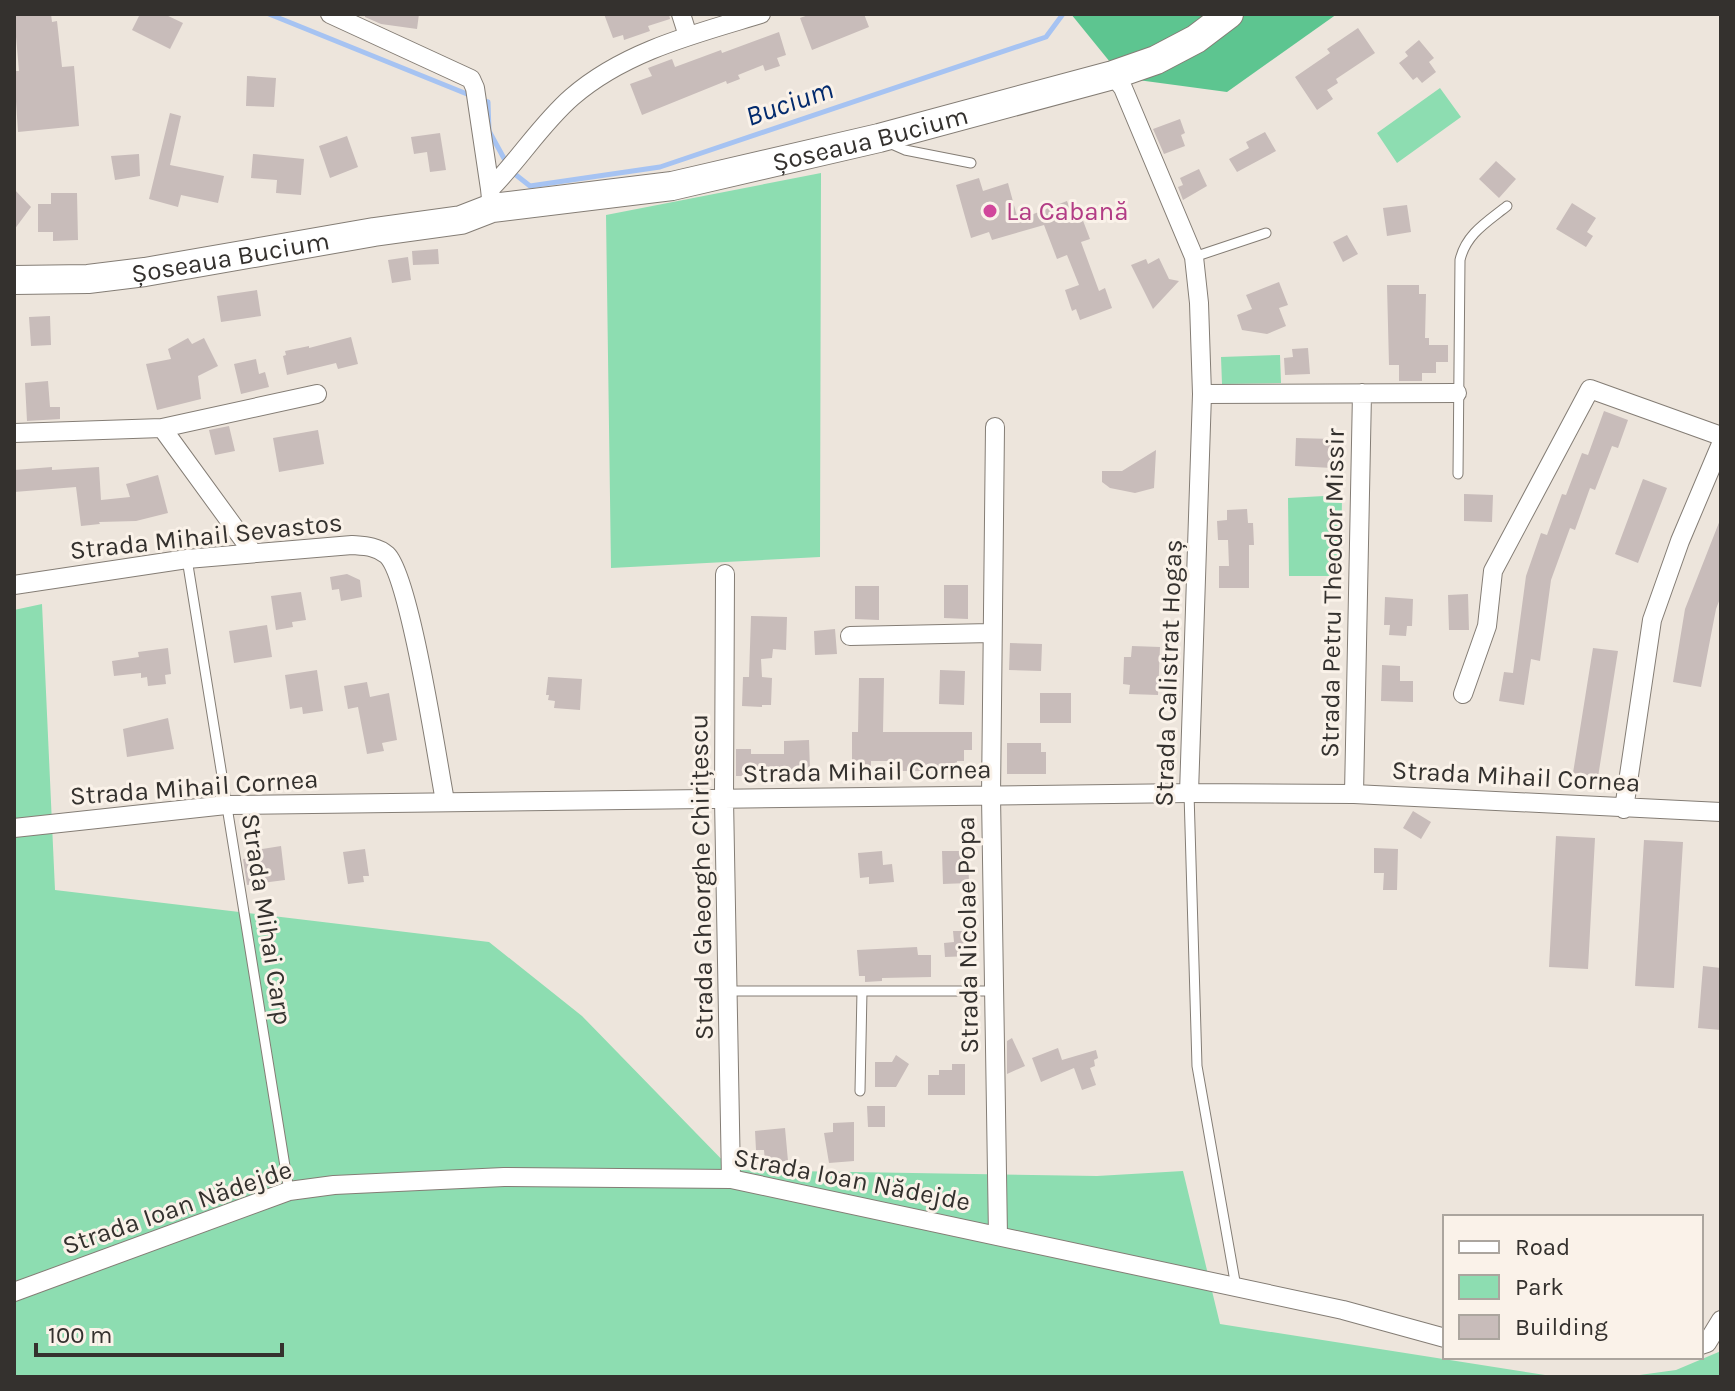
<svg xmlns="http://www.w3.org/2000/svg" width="1735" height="1391" font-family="Karla,sans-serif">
<rect width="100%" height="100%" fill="#ede5dc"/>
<path fill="#8dddb1" d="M1440,88L1461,117L1397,163L1377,133Z
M821,173L820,557L611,568L606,215Z
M1280,355L1281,383L1222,384L1221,357Z
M1342,495L1341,576H1289L1288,498Z
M42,604L55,890L489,942L582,1016L732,1170L1097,1176L1183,1171L1220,1324L1558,1377H14V610Z
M1721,1351V1377H1625L1676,1370Z"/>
<path fill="#5dc590" d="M1071,14H1337L1227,92L1123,78Z"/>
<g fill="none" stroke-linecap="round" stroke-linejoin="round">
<path stroke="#a6c3f2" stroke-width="5" d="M269,14L472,96
M481,100L488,102L489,131L506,162
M516,175L530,186L660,167L1046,37L1063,14"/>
</g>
<path fill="#c8bcba" d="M14,14H51L52,22L57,21L62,67L74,66L79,126L18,132L14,71H19Z
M140,14H164L183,23L170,49L132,30Z
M365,14H419L417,29L381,24L365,17Z
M604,14H669L670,19L648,26L650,31L624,40L623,35L613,38Z
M811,14H864L869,27L812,50L800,18Z
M1358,28L1375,53L1336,79L1338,83L1327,90L1333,99L1317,110L1295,77L1330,53L1327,49Z
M779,32L786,55L777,58L780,66L765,71L763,65L738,75L740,79L727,84L726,81L642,115L630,84L652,76L648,68L672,59L675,67L721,50L722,53Z
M1419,40L1434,58L1429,62L1436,72L1422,83L1417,77L1413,80L1399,63L1408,56L1405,52Z
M247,76L276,78L274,107L246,106Z
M170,113L181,116L170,165L224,176L218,203L181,195L178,207L149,199Z
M1180,119L1185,133L1181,135L1185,146L1164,154L1153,129Z
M1265,132L1276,151L1237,172L1229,159L1249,148L1246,142Z
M440,133L446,170L430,172L427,152L414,154L411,137Z
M347,136L358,167L330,178L319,146Z
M139,154L140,176L115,180L111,156Z
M253,154L304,159L301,195L276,193L277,180L251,178Z
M1496,161L1516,179L1499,198L1479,179Z
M1199,169L1207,186L1183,200L1178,187L1183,185L1180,178Z
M979,178L983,191L1008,183L1018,220L1067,201L1074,221L1082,218L1090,239L1081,242L1099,291L1105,288L1112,308L1080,320L1076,309L1072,311L1065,290L1079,285L1067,255L1057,259L1044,225L992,240L989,232L971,238L956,185Z
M14,189L31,207L14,230Z
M51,193H77L78,240L53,241V232H38V204H51Z
M1572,203L1596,218L1587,232L1593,236L1586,247L1556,229Z
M1407,205L1411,232L1387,236L1383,208Z
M1347,235L1358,254L1343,262L1333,242Z
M438,249L439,264L413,265L412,251Z
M408,257L411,280L392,283L388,260Z
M1159,258L1169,279L1179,281L1153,309L1131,265L1146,259L1148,264Z
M1279,282L1288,305L1279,308L1286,326L1267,334L1242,330L1237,315L1252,309L1246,295Z
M1387,285H1419V294H1426L1425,338H1429V345H1448V362H1436V373H1422V381H1399V365H1389Z
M257,290L261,316L221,322L217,296Z
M50,316L51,345L31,346L29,317Z
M351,337L358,364L338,369L336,363L287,375L283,356L286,355L285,351L309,346V348Z
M188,338L192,344L204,338L218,366L198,376L201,399L157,410L146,364L171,359L168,349Z
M1308,348L1310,374L1285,375L1284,358L1293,357L1292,349Z
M256,359L259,374L265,372L269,387L241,394L234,364Z
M48,381L50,407H60V419L27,421L25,383Z
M1604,411L1628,420L1618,448L1612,446L1595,490L1590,488L1575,530L1570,528L1551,580L1540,661L1531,659L1524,705L1499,701L1504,672L1513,673L1526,576L1541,533L1547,535L1562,494L1566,495L1582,453L1588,455Z
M229,426L235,451L215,455L209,430Z
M318,430L324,464L279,472L273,438Z
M1296,438L1333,439L1332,468L1295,466Z
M1156,450L1154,488L1135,493L1110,488L1102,482V471H1122Z
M52,467V470L99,467L101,500L130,497L126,484L158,475L168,513L136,521L99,522L100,524L81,526L76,487L14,492V470Z
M1643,479L1667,488L1638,563L1615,554Z
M1464,494L1493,495L1492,522L1464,521Z
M1247,509L1248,523H1253L1254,545H1249V588H1219V566H1229L1228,540H1218L1217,521L1227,520V510Z
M1720,520L1721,596L1716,609L1701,687L1673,682L1685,609Z
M347,574L360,580L362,597L341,601L339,589L332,590L330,577Z
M944,585H968V619L944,618Z
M855,586H879V620L855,619Z
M301,592L306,620L292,622L293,627L276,630L271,596Z
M1468,594L1469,630H1449L1448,595Z
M1385,597L1413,599L1412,626H1407L1406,636L1389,635L1390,625H1384Z
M751,616L787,617L786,650L773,649L772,658L761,659L762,677L772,678L771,705H762V707L742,706L743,677H749Z
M267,625L272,657L234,663L229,631Z
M835,629L837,654L815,655L814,631Z
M1010,643L1042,644L1041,671L1009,670Z
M1132,646L1160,647L1158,695L1129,694L1130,685L1123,684L1124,657H1131Z
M168,648L171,674L165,675L166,684L148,686L147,677L141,678V673L114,676L112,661L139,657L138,652Z
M1593,648L1618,651L1598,777L1573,773Z
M1382,665L1400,666V681H1413V702L1381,701Z
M317,670L323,711L303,714L302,707L290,709L285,675Z
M940,670L965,671L964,705L939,704Z
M548,677L582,679L580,710L554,708L555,701L548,700L549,695H546Z
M859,678H884L883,732H972V750H964V761H957V771H899V761H871V772H852V732H858Z
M367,682L370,697L389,693L397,740L382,743L384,751L367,754L358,707L348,709L344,686Z
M1040,693H1071V723H1040Z
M168,718L174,749L127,757L123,729Z
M809,740L810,770H765L753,772V776H736V749H751V754H784V741Z
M1007,743H1041V752H1046V774H1007Z
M1413,811L1431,822L1421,839L1403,828Z
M1556,836L1595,838L1588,969L1549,967Z
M1644,840L1683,842L1674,988L1635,986Z
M281,846L285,880L247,885L243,859L257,857L256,850Z
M1374,848L1398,849L1397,890H1383L1384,873H1374Z
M365,849L369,876H363L364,882L348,884L343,852Z
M882,851L883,865L892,864L894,882L869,884V877L860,878L858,853Z
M942,851H968L969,883L943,884Z
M953,931H970L971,956L945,957L944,943L954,942Z
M917,947L918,955H931V977L882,978V981L865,982V976H859L857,950Z
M1703,966L1721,968V1030L1698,1028Z
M1012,1038L1025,1066L1007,1074V1041Z
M1058,1048L1062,1060L1096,1050L1098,1058L1094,1060L1095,1066L1090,1068L1096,1085L1082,1090L1074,1068L1041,1082L1032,1058Z
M896,1055L909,1064L896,1087H875V1062H892Z
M952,1064H965V1095H928V1075H939V1070H952Z
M867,1106H885V1127H868Z
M854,1122V1161L829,1163L824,1133L833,1132V1123Z
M785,1128L788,1161L765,1163L764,1150H756L755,1131Z"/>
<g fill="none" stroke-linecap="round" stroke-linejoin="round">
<g stroke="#847d75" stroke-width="11">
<path id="service" d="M889,143L905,150L971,163
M1194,257L1266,233
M1458,474L1460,260C1466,234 1487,222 1507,206
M187,559L289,1191
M1189,793L1197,1066L1236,1287
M729,991H992
M860,1091L862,991"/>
</g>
<g stroke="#847d75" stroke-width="20">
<path id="minor" d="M330,14L471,79L475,88L490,189
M681,14L688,36
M1113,75L1123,88L1194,257L1199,303L1202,394L1189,793
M492,208L490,189C519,160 541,124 572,97C625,51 695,34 761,14
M1202,394L1457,393
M995,427L991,796L998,1236
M162,428L253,553
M14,433L162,428L317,394
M725,574L724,799L731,1179
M14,585L187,559L352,545C364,546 377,546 387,555C410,577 437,759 445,801
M850,636L991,633
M1463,694L1487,626L1493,571L1590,389L1721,436
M1354,794L1362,393
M1624,809L1652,620L1680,541L1721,444
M14,828L226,805L1189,793L1354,794L1721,812
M14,1292L289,1191L334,1185L504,1177L731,1179L1343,1310L1445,1338
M1701,1345L1707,1343L1721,1320"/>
</g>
<g stroke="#847d75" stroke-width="30">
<g id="primary">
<path id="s1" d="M14,280L88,279L145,272L374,232L461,220L492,208L672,186L879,138L1113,75L1156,60L1196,39L1229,14"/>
</g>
</g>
<use href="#service" stroke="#fff" stroke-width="9"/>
<use href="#minor" stroke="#fff" stroke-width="18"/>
<use href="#primary" stroke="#fff" stroke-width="28"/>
</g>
<circle fill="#d1479c" stroke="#faf2e9" stroke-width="3" cx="990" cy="211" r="8"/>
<g text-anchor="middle" stroke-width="6" stroke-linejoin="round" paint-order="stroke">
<g font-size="26" fill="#34312e" stroke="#faf2e9">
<text dy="9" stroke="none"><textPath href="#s1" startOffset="870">Șoseaua Bucium</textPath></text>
<text dy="9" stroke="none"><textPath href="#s1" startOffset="218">Șoseaua Bucium</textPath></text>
<text transform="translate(206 536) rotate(-6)" y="9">Strada Mihail Sevastos</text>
<text transform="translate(1332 593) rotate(-89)" y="9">Strada Petru Theodor Missir</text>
<text transform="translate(1168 673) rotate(-88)" y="9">Strada Calistrat Hogaș</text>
<text transform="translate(867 771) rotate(-1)" y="9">Strada Mihail Cornea</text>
<text transform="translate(1516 776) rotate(3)" y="9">Strada Mihail Cornea</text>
<text transform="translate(194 787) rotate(-4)" y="9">Strada Mihail Cornea</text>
<text transform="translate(701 877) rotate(-91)" y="9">Strada Gheorghe Chirițescu</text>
<text transform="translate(267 919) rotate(81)" y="9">Strada Mihai Carp</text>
<text transform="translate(967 935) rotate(-91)" y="9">Strada Nicolae Popa</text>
<text transform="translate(852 1179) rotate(11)" y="9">Strada Ioan Nădejde</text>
<text transform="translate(177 1207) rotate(-19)" y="9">Strada Ioan Nădejde</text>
</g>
<g font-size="26" fill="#b23c85" stroke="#faf2e9" text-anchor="start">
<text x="1006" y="220">La Cabană</text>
</g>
<g font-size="28" font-style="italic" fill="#022a6d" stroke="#faf2e9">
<text transform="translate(789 102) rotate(-19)" y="10">Bucium</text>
</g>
</g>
<rect width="1735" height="1391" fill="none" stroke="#34312e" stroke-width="32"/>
<rect x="1443" y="1215" width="260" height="144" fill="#faf2e9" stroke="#aba59e" stroke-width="2"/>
<rect x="1459" y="1241" width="40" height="12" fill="#ffffff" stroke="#aba59e" stroke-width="2"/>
<text x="1515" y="1255" font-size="24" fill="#34312e">Road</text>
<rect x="1459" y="1275" width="40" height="24" fill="#8dddb1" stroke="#aba59e" stroke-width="2"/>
<text x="1515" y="1295" font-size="24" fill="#34312e">Park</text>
<rect x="1459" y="1315" width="40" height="24" fill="#c8bcba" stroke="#aba59e" stroke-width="2"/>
<text x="1515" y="1335" font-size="24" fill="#34312e">Building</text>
<path d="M36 1343v12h246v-12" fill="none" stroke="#34312e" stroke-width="4"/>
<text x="48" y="1343" font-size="24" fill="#34312e" stroke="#faf2e9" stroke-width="6" paint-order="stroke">100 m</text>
</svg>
